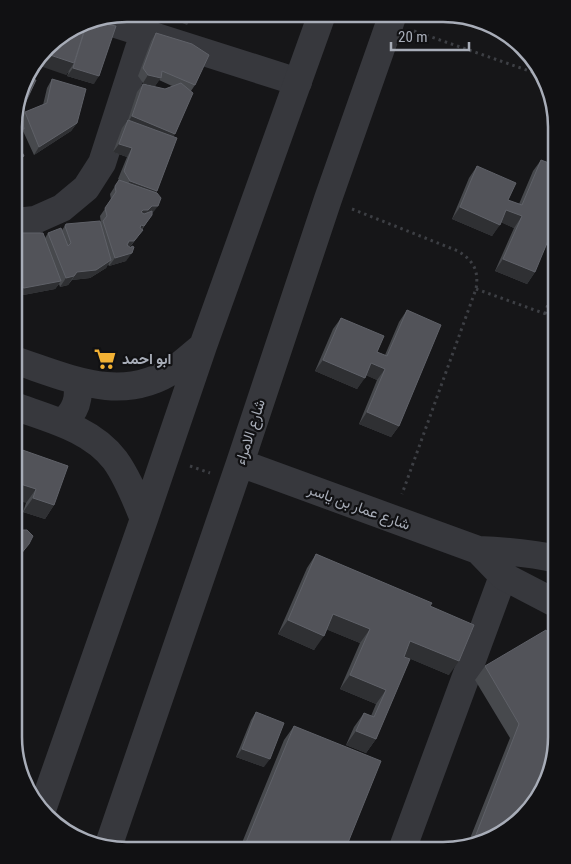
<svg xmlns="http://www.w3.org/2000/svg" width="571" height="864" font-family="'Roboto Condensed',Vazirmatn,sans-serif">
<rect width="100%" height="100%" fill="#161618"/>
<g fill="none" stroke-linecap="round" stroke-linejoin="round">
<path stroke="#3d3f44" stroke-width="3" stroke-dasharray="2.5 4" stroke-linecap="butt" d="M414,31L541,75
M352,209L458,251C474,261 479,271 476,289L402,494
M476,289L557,318
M545,314L557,275
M190,466L210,473"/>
<path stroke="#37383d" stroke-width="28" d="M103,20L298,82
M15,222L35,220L62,208L86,188L102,163L144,33
M402,850L503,576"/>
<path stroke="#37383d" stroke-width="28" d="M14,360C69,378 123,405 176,368C186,361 194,353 203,346
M14,406C50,419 92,429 115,460C128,478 136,500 144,519
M62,423C76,411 80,399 77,381
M240,463L478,550C505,551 531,553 557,559
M478,550L503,576L557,604
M43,807L144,519L203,346L321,17
M108,847L240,463L328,199L392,17"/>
</g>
<path fill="#47494d" d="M156,33L195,85L191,91L173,137L157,191L156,193L152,214L137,238L130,247L126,261L109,266L108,264L106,268L90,278L72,280L68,285L60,287L59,284L55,289L18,296L45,238L48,233L62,230L66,224H101L100,216L111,200L110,194L119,180L118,179L127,157L113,152L122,128L128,120L137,92L143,84L165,89L172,86L159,80L155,86L143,83L138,76L151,41Z
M53,42L94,84L67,76L69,71L66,75Z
M52,79L77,123L71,131L34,155L23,131L19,137L21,112L22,116L25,112L43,105L47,88Z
M541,160L535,272L527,284L495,271L514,228L501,222L492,236L452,219L469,178L477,166L508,200L519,204L533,171Z
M407,310L399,426L391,437L359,424L377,380L366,375L357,389L315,371L333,329L341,318L377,352L385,355L399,322Z
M14,447L54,505L45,519L23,512L26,503Z
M20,530H27L23,552L18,558L14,566V539Z
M316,554L430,606L449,675L404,656L376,739L366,753L346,745L354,727L364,713L371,716L376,704L340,689L360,643L326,629L314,650L278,634L307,568Z
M557,649L487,841L467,846L510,738L475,680L485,666Z
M256,712L264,767L236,757L251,720Z
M294,726L345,850H239L284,740Z"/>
<path fill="#2f3033" d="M173,19H191L187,25Z
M44,53L74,63L66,75L34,64Z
M73,68L99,76L94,84L67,76Z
M148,75L161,78L155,86L143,83Z
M132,116L175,134L170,142L126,125Z
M77,123L71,131L34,155L39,147Z
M24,129L19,137L15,138V132Z
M119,144L132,148L127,157L113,152Z
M24,156L18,164L15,166V161Z
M130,181L157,191L152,199L125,189Z
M152,206H158L152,214L137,218L143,210Z
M460,207L500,225L492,236L452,219Z
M506,210L522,216L514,228L498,221Z
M152,215L146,223L138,234L141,225Z
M143,230L128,249L123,250L129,241Z
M132,253L126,261L109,266L115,258Z
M503,259L535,272L527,284L495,271Z
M111,260L106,268L90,278L72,280L77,272Z
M74,276L68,285L60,287L66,278Z
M61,281L55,289L18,296L14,295V284Z
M323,360L365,378L357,389L315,371Z
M371,363L385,369L377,380L363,374Z
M367,412L399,426L391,437L359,424Z
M14,482L36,489L26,503L14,499Z
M33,498L54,505L45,519L23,512Z
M333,614L370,629L360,643L323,628Z
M288,620L324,636L314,650L278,634Z
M410,641L459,661L449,675L401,655Z
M350,675L386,690L376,704L340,689Z
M356,731L376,739L366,753L346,745Z
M242,749L270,759L264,767L236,757Z"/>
<path fill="#525359" stroke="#5f6168" d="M89,21L116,26L99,76L73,68L87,22Z
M87,22L74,63L44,53L53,42Z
M156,33L192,44L209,55L195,85L162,71L161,78L148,75L143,68Z
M27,78L36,80L21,112L24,129L15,132V113Z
M52,79L86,89L77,123L39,147L25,112L47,103Z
M181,83L193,93L175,134L132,116L143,84L165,89Z
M128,120L177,138L157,191L130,181L124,171L132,148L119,144Z
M15,139L24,156L15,161Z
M541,160L557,166V219L535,272L503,259L522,216L506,210L500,225L460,207L477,166L516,183L508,200L522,205Z
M119,180L157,193L161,198L158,206H152L148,210H143L141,212L144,214L152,211V215L144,226L141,225L140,228L143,230L134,241H129L127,245L131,248L132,246L134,247L132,253L115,258L103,221L107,216L105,208L116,192L115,186Z
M100,221L111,260L96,270L77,272L74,276L66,278L48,233L61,228L68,246L71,243L65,226L66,224Z
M15,233H43L61,281L24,288L14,284Z
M407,310L441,325L399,426L367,412L385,369L371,363L365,378L323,360L341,318L384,336L377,352L387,356Z
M14,447L68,466L54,505L33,498L36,489L14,482Z
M20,530H27L33,536L29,544L20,555L14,566V545L16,538L18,536L19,538L21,535Z
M316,554L432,603L430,606L474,625L459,661L410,641L404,657L410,659L376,739L356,731L364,713L374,717L386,690L350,675L370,629L333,614L324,636L288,620Z
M546,630L557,649V744L538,800L487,841L472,845L519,724L485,666Z
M256,712L284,723L270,759L242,749Z
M294,726L381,761L345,850H243Z"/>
<defs>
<g id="supermarket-bare" transform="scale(1.725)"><path d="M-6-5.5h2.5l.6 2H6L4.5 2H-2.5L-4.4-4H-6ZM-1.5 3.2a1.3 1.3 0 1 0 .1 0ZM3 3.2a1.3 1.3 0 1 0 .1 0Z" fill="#f2b134" stroke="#111113" stroke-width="2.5" paint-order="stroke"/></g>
</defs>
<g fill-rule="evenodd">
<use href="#supermarket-bare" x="105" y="359"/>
</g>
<g text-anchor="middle" stroke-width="4.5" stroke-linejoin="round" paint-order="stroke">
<g font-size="15" font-weight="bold" fill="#a8adb8" stroke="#111113" text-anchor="start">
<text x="122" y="364">ابو احمد</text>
</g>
<g font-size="15" fill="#a8adb8" stroke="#111113">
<text transform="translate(250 432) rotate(-72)" y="5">شارع الامراء</text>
<text transform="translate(359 507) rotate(20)" y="5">شارع عمار بن ياسر</text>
</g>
</g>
<path d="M0 0H571V864H0ZM127 22H443A105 105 0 0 1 548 127V737A105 105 0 0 1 443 842H127A105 105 0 0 1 22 737V127A105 105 0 0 1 127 22Z" fill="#111113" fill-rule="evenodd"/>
<path fill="none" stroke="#a8adb8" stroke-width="2.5" d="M127 22H443A105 105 0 0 1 548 127V737A105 105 0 0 1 443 842H127A105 105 0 0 1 22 737V127A105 105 0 0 1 127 22Z"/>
<path d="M391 42v8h78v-8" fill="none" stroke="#a8adb8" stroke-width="2.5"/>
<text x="398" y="42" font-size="15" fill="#a8adb8" stroke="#111113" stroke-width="4" paint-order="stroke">20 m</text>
</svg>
